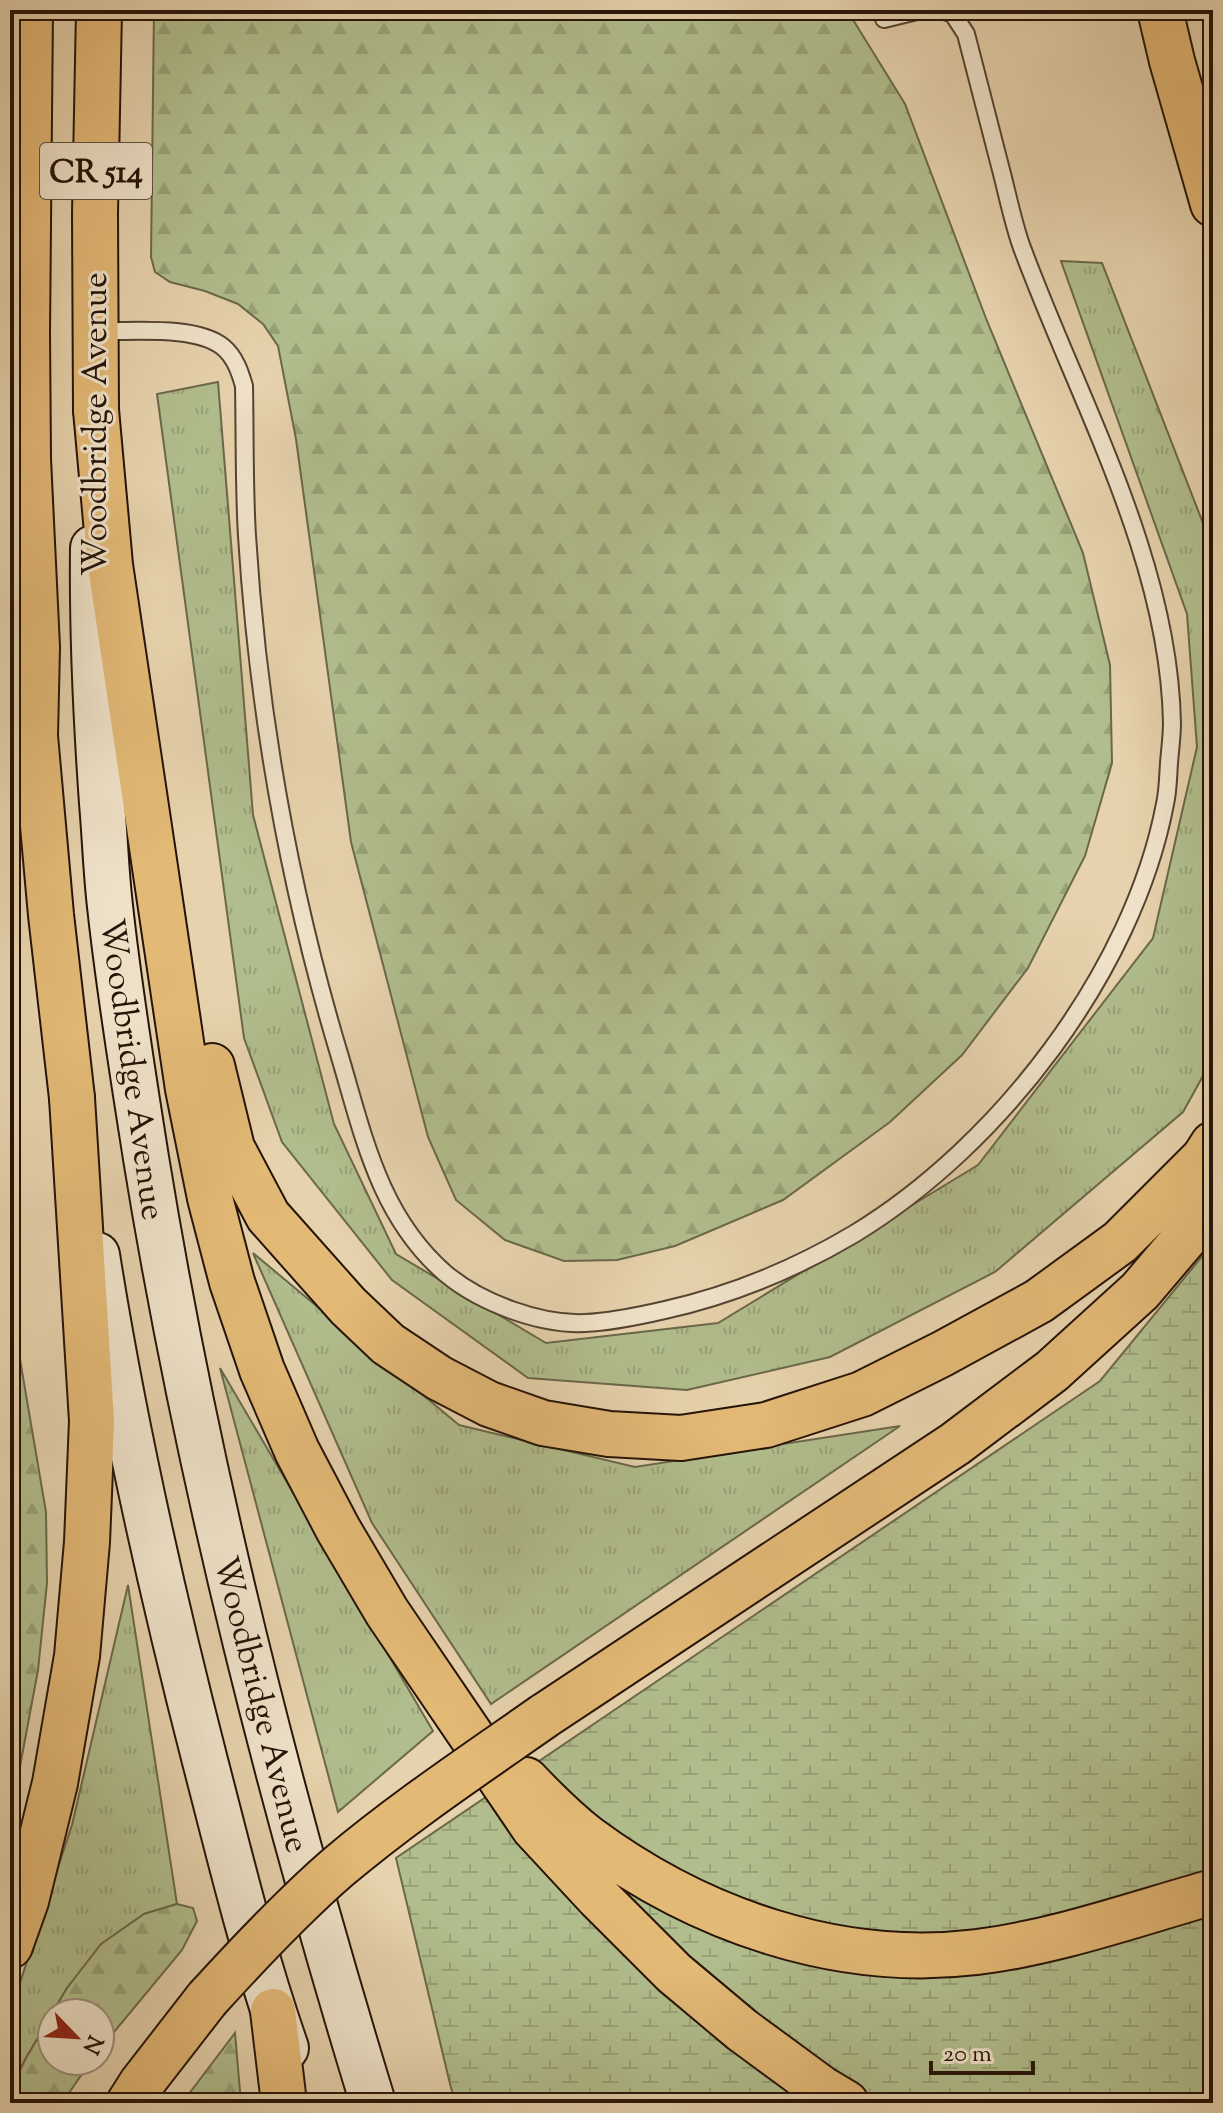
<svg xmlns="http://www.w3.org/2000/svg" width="1223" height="2113" font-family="'Sorts Mill Goudy',serif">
<defs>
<pattern id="grass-tufts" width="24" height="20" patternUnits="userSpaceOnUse" patternTransform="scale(2)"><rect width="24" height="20" fill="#b1bd8c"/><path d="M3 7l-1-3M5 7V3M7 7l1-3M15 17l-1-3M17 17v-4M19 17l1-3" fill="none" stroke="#98a277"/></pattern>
<pattern id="forest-firs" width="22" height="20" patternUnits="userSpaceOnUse" patternTransform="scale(2)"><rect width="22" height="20" fill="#b1bd8c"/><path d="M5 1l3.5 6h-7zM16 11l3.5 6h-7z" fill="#98a277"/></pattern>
<pattern id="wetland-marsh" width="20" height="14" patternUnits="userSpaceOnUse" patternTransform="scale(2)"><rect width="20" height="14" fill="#b1bd8c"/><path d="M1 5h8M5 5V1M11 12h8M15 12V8" fill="none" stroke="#98a277"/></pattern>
</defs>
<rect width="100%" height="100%" fill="#e6d2ac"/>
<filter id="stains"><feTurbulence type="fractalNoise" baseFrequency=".0025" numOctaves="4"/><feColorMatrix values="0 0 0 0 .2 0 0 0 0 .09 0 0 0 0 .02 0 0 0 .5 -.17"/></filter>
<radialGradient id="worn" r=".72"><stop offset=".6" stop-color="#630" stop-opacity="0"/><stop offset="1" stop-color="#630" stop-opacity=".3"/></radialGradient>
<path fill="url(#grass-tufts)" stroke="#6b684a" stroke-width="2" d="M1061,261L1102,263L1213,549V1058L1183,1112L995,1272L830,1357L687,1390L528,1378L392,1280L282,1142L244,1038L157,394L218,382L253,815L334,1124L396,1254L546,1343L718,1323L978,1165L1153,938L1197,747L1187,614Z
M253,1253L459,1425L635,1467L900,1426L491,1704L372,1523Z
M220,1368L433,1731L338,1812Z
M128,1585L177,1904L144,1914L67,1988L26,2058L10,2090V2013L72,1825Z"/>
<path fill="url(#forest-firs)" stroke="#6b684a" stroke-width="2" d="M154,10H847L905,104L987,321L1083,553L1110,665L1112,763L1085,856L1028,968L962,1055L890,1122L783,1200L675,1246L617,1260L564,1261L505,1240L456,1200L428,1137L351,842L296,439L278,346L263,324L238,304L205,291L170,282L155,272L151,257Z
M10,1243L16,1336L46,1512L47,1583L38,1670L10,1820Z
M177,1904L193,1908L197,1921L182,1950L100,2049V2013H52L67,1988L101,1944L144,1914Z
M52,2014V2061H91L62,2103H10V2090L26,2058Z
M235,2033L241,2103H182Z"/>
<path fill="url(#wetland-marsh)" stroke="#6b684a" stroke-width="2" d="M1213,1243V2103H456L451,2088L396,1858L1100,1381Z"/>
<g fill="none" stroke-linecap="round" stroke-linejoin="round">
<g stroke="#554331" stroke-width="20">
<path id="lane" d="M884,19L921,10
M99,331C133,332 196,325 223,347C235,357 240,372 244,386C245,436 244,486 247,536C258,712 289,888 340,1057C364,1138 380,1217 446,1274C481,1303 540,1325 585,1323C612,1322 639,1316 665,1310C732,1295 795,1269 854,1234C999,1146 1133,972 1165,804C1168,791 1168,777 1169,763C1170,750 1172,736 1172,723C1169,557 1077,398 1021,245C1012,219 1007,192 1000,166C989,122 977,78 966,34L953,14L942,10"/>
</g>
<g stroke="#251308" stroke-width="48">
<path id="secondary" d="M93,548C92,633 96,718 102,803C105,837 106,872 110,906C119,990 133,1075 146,1158C198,1478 278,1793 373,2103
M97,1255C124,1426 162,1594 205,1761C230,1857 253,1954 286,2048"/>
</g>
<g stroke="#251308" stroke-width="48">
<path id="primary" d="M30,10L27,332L28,459L37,647L35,736L51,915L72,1098
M96,410L95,213L99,10"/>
</g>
<g stroke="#251308" stroke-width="48">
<path id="highway" d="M1160,10L1172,61L1213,204
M96,410L110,565L188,1089L210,1198L232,1282L262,1370L297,1451L338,1529L387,1612L534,1828L598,1897L674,1973L742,2030L821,2088L846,2103
M212,1066L232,1148L268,1216L348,1306L388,1344L439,1378L489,1404L543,1423L609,1434L681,1438L766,1425L862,1394L942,1354L1039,1301L1120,1242L1204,1158L1213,1144
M544,1716L955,1444L1052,1371L1140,1291L1213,1205
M526,1780C545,1800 566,1821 588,1838C699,1920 838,1969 977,1952C1057,1942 1135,1914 1213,1892
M10,1946L26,1901L55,1783L77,1656L87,1542L92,1421L72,1098
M273,2011L284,2103
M129,2103L141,2084L207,1999"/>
</g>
<use href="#lane" stroke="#efe2c9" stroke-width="16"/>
<use href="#secondary" stroke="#efe2c9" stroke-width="44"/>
<use href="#primary" stroke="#e3b976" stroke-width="44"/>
<use href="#highway" stroke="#e3b976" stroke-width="44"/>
<g stroke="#251308" stroke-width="48" stroke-linecap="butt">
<path id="highway-bridge" d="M207,1999C248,1954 291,1908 337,1868C402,1813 474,1765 544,1716"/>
</g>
<use href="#highway-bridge" stroke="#e3b976" stroke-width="44"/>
</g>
<g text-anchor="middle" stroke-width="6" stroke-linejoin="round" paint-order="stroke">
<rect fill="#efe2c9" stroke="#625142" stroke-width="2" x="40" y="143" width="112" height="56" rx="6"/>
<g font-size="32" font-weight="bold" fill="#251308">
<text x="96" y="182">CR 514</text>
</g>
<g font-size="34" fill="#251308" stroke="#efe2c9">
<text transform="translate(94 424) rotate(-90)" y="12">Woodbridge Avenue</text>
<text transform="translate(134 1069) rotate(82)" y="12">Woodbridge Avenue</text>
<text transform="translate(263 1704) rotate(76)" y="12">Woodbridge Avenue</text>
</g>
</g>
<rect width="1223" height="2113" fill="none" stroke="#e6d2ac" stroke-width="40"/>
<rect x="12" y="12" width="1199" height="2089" fill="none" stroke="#251308" stroke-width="4"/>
<rect x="20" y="20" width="1183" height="2073" fill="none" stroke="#251308" stroke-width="2"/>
<g transform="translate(76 2037) rotate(115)"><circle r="38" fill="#efe2c9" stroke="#9e8f7c" stroke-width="2"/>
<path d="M0-6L14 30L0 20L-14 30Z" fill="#8f2418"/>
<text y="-12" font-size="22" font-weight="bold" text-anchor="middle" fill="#251308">N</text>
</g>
<path d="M931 2061v12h102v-12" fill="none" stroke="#251308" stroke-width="4"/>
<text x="943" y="2061" font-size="24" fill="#251308" stroke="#efe2c9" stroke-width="6" paint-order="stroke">20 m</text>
<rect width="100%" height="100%" filter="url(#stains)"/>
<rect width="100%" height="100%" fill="url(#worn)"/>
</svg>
